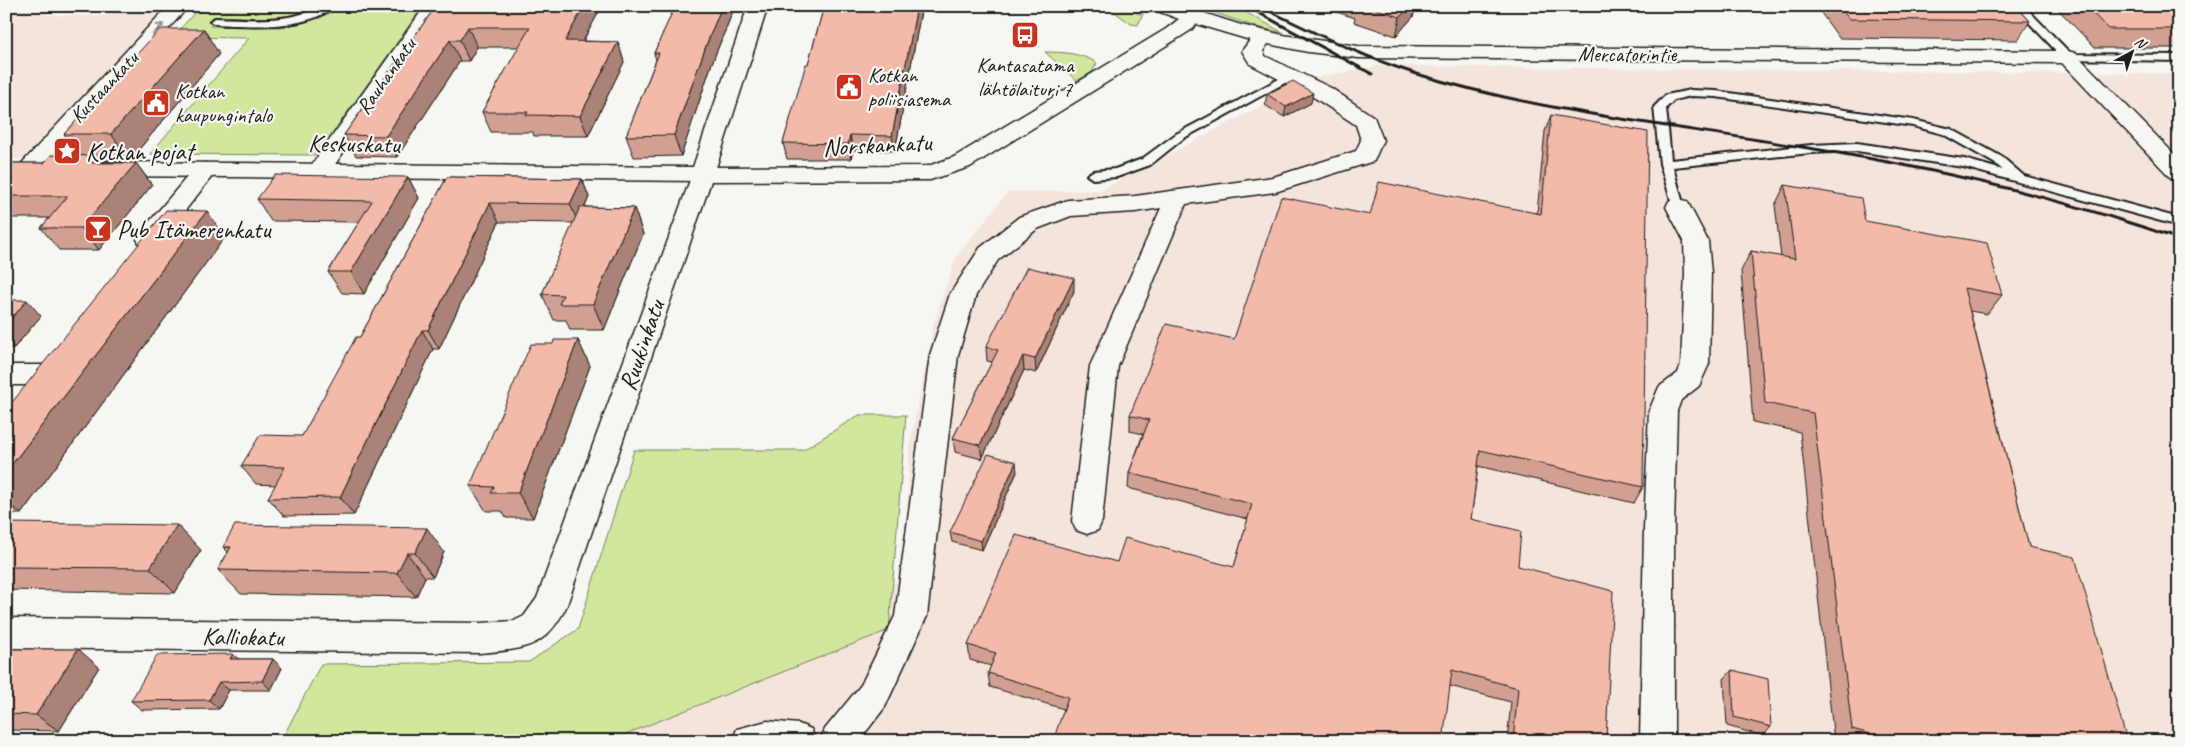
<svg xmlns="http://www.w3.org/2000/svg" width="2185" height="747" font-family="Caveat,sans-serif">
<rect width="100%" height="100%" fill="#f6f6f2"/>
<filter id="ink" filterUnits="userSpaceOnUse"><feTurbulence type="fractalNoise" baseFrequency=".02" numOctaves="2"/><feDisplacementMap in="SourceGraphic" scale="10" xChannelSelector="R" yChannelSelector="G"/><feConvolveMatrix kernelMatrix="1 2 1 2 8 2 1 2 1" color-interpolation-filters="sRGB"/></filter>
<g filter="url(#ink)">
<path fill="#f5e4dc" d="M6,6H54L45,15L107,16L117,6H168L23,159L6,160Z
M1377,66L2179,74V741H589L606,724L638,729L864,619L898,579L908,498L909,449L934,323L956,257L1008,192L1101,190L1314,78Z"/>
<path fill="#d0e79d" stroke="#76825c" d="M235,6H317C287,22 252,17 220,16L210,26L281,27L320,18L342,6H423L317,155L150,154L249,38L173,37L196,11H231Z
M1195,6H1234L1284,33L1256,27Z
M1115,8L1143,14L1138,25L1131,24L1112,10Z
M1045,52C1063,52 1081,53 1097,63L1092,72L1077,81Z
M859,415H906L889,630L608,741H281L321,664L529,662L578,629L634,450H803Z"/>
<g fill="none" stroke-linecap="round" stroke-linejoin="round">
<g stroke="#1c1c1c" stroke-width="4">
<path id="lane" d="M321,6H334C311,28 262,26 232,25C225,24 215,26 210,21L215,18C251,19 288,24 321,6Z
M2013,6H2024L2071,54L2179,55V61L2064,59Z
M1290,73L1295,76L1294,78L1184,138L1150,165L1117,177L1093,179L1087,175L1093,171L1115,169L1142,159L1176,134Z
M1691,90L1716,91L1913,120L1951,129L2002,157L2024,176L2179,218V226L1963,167L1857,151L1811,153L1673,167L1684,207L1678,211L1674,210L1660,164L1654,107L1666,95ZM1691,96L1716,97L1913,126L1943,134L1994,163L2003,170L1964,159L1857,143L1811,145L1671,160L1666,108L1674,100Z"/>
</g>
<g stroke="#1c1c1c" stroke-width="3">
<path id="street" d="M168,6H189L38,173L30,175L22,173L18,168L22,163Z
M425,6H445L327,176L319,178L311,176L307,171L311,166Z
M1152,6H1182L1241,25L1283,35L1358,46L2068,51L2075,53L2179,159V180L2171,178L2062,63L1358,58L1308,52L1268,44L1263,51L1265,56L1331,88L1374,117L1383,140L1374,161L1275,192L1186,204L1118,366L1102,521L1098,530L1087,534L1076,530L1072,521L1090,366L1161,208L1135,212L1071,216L1037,229L998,260L976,295L958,355L927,616L885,707L859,741H820L825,729L861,685L895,616L930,355L950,294L980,248L1019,217L1068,200L1135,196L1273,177L1356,151L1361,140L1356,125L1315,98L1250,64L1242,51L1250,40L1196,24L1191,30L1180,37L970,167L930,180L711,181L567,605C546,649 524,649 480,653L6,648V618L480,623L514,621L524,616L537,598L694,169L702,167L928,166L954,157L1166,29L1179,19L1155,10Z
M205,163L213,165L217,170L213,175L158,245L149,247L140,245L137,239L140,233L197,165Z
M1678,199L1687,201L1708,241L1711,273L1709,364L1699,386L1681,400L1677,411L1674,528V741H1640L1644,528L1649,411L1659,387L1678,373L1681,364L1685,273L1684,241L1666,207L1669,201Z
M6,365H42L52,368L56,375L52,382L42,385H6Z
M767,721L799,724L811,729L816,741H732L737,729Z"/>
</g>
<g stroke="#1c1c1c" stroke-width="3">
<path id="secondary" d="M748,6H768L714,174L710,179L702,181L103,176L95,174L91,169L95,164L103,162L693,167Z"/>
</g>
<use href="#lane" fill="#f6f6f2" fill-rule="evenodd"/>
<use href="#street" fill="#f6f6f2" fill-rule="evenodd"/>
<use href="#secondary" fill="#f6f6f2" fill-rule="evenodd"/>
<path stroke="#1c1c1c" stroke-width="3" d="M1246,6L1372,74
M1259,6C1311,31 1362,57 1417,74C1543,113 1678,126 1808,148C1934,168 2058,197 2179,239"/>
</g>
<path fill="#d1a092" stroke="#1c1c1c" d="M436,6H735L712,63L681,156L634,157L626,136L656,60L654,53L671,16L668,8H601L583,41L618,42L624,62L588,136H534L533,132H491L482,112L519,47H477L469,61H460L397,157L356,156L344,135Z
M824,6H922L895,151L853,150L851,159H787L783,143L808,64Z
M1318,6H1416L1413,17L1396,36L1354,22L1355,18Z
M1816,6H2016L2030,21L2018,40L1839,38Z
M2055,6H2179V48H2095Z
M219,54L130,160H102L104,163H136L152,185L99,250H59L41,228L49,218H6V163H44L81,156L64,134Z
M1267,94L1311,103L1284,117L1265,105Z
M1551,115L1643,487L1634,503L1478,466L1471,519L1518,566L1606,741H1507L1511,702L1450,686L1064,709L990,687L988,673L991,666L970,660L968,645L1117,562L1234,567L1248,519L1128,488L1129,473L1143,434L1130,431V415L1234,339L1370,215L1537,213L1545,131Z
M408,177L419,198L364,294L342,293L328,272L359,222L271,221L257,199Z
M447,177L582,179L589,197L585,207L634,208L643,234L604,330H570L566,320H554L542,294L574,223L499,222L439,349H433L354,515L284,516L268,498L276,485L256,484L241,466L302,436L360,337Z
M1785,185L1865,221L2002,295L1987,314L1970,311L2029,547L2127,741H1834L1800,432L1753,422L1741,271L1751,251L1781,257L1775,205Z
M207,211L225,237L21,514H6V410Z
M1074,291L1036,373L1024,370L982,459L955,452L953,438L992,362L987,361L986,347Z
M6,300L41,316L14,348H6Z
M578,340L590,366L533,518H506L502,511H486L470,486L553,344Z
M1017,472L982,550L952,542L950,532Z
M6,523L201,550L175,593L6,590Z
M223,547L444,552L433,577H425L416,597L241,594L218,570L228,552Z
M6,649L99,667L59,731L6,730Z
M233,654L238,659H273L282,668L271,690H229L219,709L142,710L131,701Z
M1732,670L1771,727L1763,736L1727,726L1724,679Z"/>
<path fill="#aa8277" stroke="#1c1c1c" d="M584,6H601V8L572,61L565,41Z
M722,6H735L712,63L681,156L674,135L707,43Z
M917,6H922L895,151L892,136Z
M1410,6H1416L1413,17L1396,36L1400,17Z
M468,27L477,47L469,61L460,40Z
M204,29L219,54L130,160L111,134Z
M450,40L460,61L397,157L386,136Z
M618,42L624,62L588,136L580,116Z
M1313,93L1311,103L1284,117L1286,107Z
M850,135L853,150L851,159L848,144Z
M99,156L115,178L92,163Z
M136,163L152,185L99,250L81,228Z
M408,177L419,198L364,294L351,272Z
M582,179L589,197L578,223L570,204Z
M490,203L499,222L439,349L428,330Z
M634,208L643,234L604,330L593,304Z
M207,211L225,237L21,514L6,501V472Z
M1074,278V291L1036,373L1035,359Z
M27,300L41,316L14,348L6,339V325Z
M422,330L433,349L354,515L340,497Z
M578,340L590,366L533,518L518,493Z
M1023,356L1024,370L982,459L980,445Z
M1016,462L1017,472L982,550L981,541Z
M177,525L201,550L175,593L150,568Z
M427,528L444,552L433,577L415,553Z
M407,553L425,577L416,597L397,573Z
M78,649L99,667L59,731L36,715Z
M233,654L243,663L230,659Z
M273,659L282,668L271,690L262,681Z
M219,682L229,690L219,709L209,700Z"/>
<path fill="#f3baaa" stroke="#1c1c1c" d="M436,6H584L565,41L618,42L580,116L526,115L528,112H482L530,27H468L460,40H450L386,136L344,135Z
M675,6H722L707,43L674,135L626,136L659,53H654Z
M824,6H917L892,136L850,135L848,144L783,143L806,64H808Z
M1367,6H1410L1400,17Z
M1839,6H2016L2030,21L1849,19Z
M2086,6H2179V29H2108Z
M160,29H204L111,134H64Z
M1293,81L1313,93L1286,107L1267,94Z
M1551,115L1648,132L1643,487L1480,450L1471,519L1521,531L1518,566L1613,591L1606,741H1513L1518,688L1452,670L1443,741H1053L1068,697L988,673L996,653L968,645L1016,535L1117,562L1125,538L1234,567L1252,504L1129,473L1149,420L1130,415L1166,324L1234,339L1281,197L1370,215L1379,182L1541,214Z
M51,155L99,156L92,163H136L81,228H41L68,196H6V163H44Z
M275,175L408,177L351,272H328L372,201L257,199Z
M447,177L582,179L570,204L490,203L428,330H422L340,497L268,498L285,467L241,466L260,435L302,436L356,337H360Z
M1785,185L1861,198L1865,221L1987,243L2002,295L1964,288L2029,547L2075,557L2127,741H1896L1852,729L1813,413L1765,403L1751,251L1795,259Z
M580,207L634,208L593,304H559L563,295L542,294Z
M166,210L207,211L6,472V410Z
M1027,267L1074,278L1035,359L1023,356L980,445L953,438L998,350L986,347Z
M6,300H27L6,325Z
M554,340H578L518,493H491L494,487L470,486L531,344H553Z
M988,454L1016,462L981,541L950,532Z
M6,523L177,525L150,568L6,567Z
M235,525L427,528L415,553H407L397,573L218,570L231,547H223Z
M6,649H78L36,715L6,714Z
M233,654L230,659H273L262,681L219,682L209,700L131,701L157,655Z
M1732,670L1768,679L1771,727L1734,717Z"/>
<defs><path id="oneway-shaft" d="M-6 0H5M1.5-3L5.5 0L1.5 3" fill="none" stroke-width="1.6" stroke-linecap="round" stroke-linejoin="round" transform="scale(1.25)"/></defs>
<use stroke="#949492" href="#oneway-shaft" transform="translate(158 29) rotate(-47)"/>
</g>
<defs>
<g id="bus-square" transform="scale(1.4375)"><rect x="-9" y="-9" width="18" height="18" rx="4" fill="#c8321e" stroke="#f6f6f2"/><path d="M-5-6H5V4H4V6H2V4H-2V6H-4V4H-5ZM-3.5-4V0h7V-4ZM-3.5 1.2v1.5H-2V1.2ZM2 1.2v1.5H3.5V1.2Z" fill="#fff"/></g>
<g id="civic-square" transform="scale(1.4375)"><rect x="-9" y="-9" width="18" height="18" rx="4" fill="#c8321e" stroke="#f6f6f2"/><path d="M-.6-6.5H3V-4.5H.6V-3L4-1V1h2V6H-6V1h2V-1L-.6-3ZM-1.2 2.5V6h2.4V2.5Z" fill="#fff"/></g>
<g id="sight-square" transform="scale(1.4375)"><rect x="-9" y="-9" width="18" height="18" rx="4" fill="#c8321e" stroke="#f6f6f2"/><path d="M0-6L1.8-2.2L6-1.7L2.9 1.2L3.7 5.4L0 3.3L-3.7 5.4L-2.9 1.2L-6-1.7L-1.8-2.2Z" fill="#fff"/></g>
<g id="bar-square" transform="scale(1.4375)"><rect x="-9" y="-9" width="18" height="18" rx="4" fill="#c8321e" stroke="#f6f6f2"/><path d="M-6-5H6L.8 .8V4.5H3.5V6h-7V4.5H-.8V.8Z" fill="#fff"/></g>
</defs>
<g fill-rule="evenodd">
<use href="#bus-square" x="1025" y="35"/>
<use href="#civic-square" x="849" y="87"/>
<use href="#civic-square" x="156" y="103"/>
<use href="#sight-square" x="67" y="151"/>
<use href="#bar-square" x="98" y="229"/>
</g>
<g text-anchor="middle" stroke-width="4.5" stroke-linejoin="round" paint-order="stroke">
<g font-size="21" fill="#1c1c1c" stroke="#f6f6f2">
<text x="1627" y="61">Mercatorintie</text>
<text transform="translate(386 76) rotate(-55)" y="7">Rauhankatu</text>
<text transform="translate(104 87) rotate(-47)" y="7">Kustaankatu</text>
</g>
<g font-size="21" fill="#1c1c1c" stroke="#f6f6f2" text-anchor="start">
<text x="1025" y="72" text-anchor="middle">Kantasatama<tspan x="1025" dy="24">lähtölaituri 7</tspan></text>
<text x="868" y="82">Kotkan<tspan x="868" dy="24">poliisiasema</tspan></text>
<text x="175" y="98">Kotkan<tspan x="175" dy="24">kaupungintalo</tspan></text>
</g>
<g font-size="25" fill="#1c1c1c" stroke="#f6f6f2">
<text transform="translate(354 143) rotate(1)" y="9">Keskuskatu</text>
<text transform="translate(877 144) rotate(-3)" y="9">Norskankatu</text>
<text transform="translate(641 345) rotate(-71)" y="9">Ruukinkatu</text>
<text transform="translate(243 636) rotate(1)" y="9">Kalliokatu</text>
</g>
<g font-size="25" fill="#1c1c1c" stroke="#f6f6f2" text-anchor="start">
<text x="86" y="160">Kotkan pojat</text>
<text x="117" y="238">Pub Itämerenkatu</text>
</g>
</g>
<rect width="2185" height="747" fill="none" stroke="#f6f6f2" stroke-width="25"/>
<rect x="12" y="12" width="2160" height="722" fill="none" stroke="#1c1c1c" stroke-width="2" filter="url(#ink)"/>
<g transform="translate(2132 52) rotate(40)" stroke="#f6f6f2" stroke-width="4" paint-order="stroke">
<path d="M0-4L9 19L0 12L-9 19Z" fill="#1c1c1c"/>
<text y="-8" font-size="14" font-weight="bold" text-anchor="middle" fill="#1c1c1c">N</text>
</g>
</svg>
